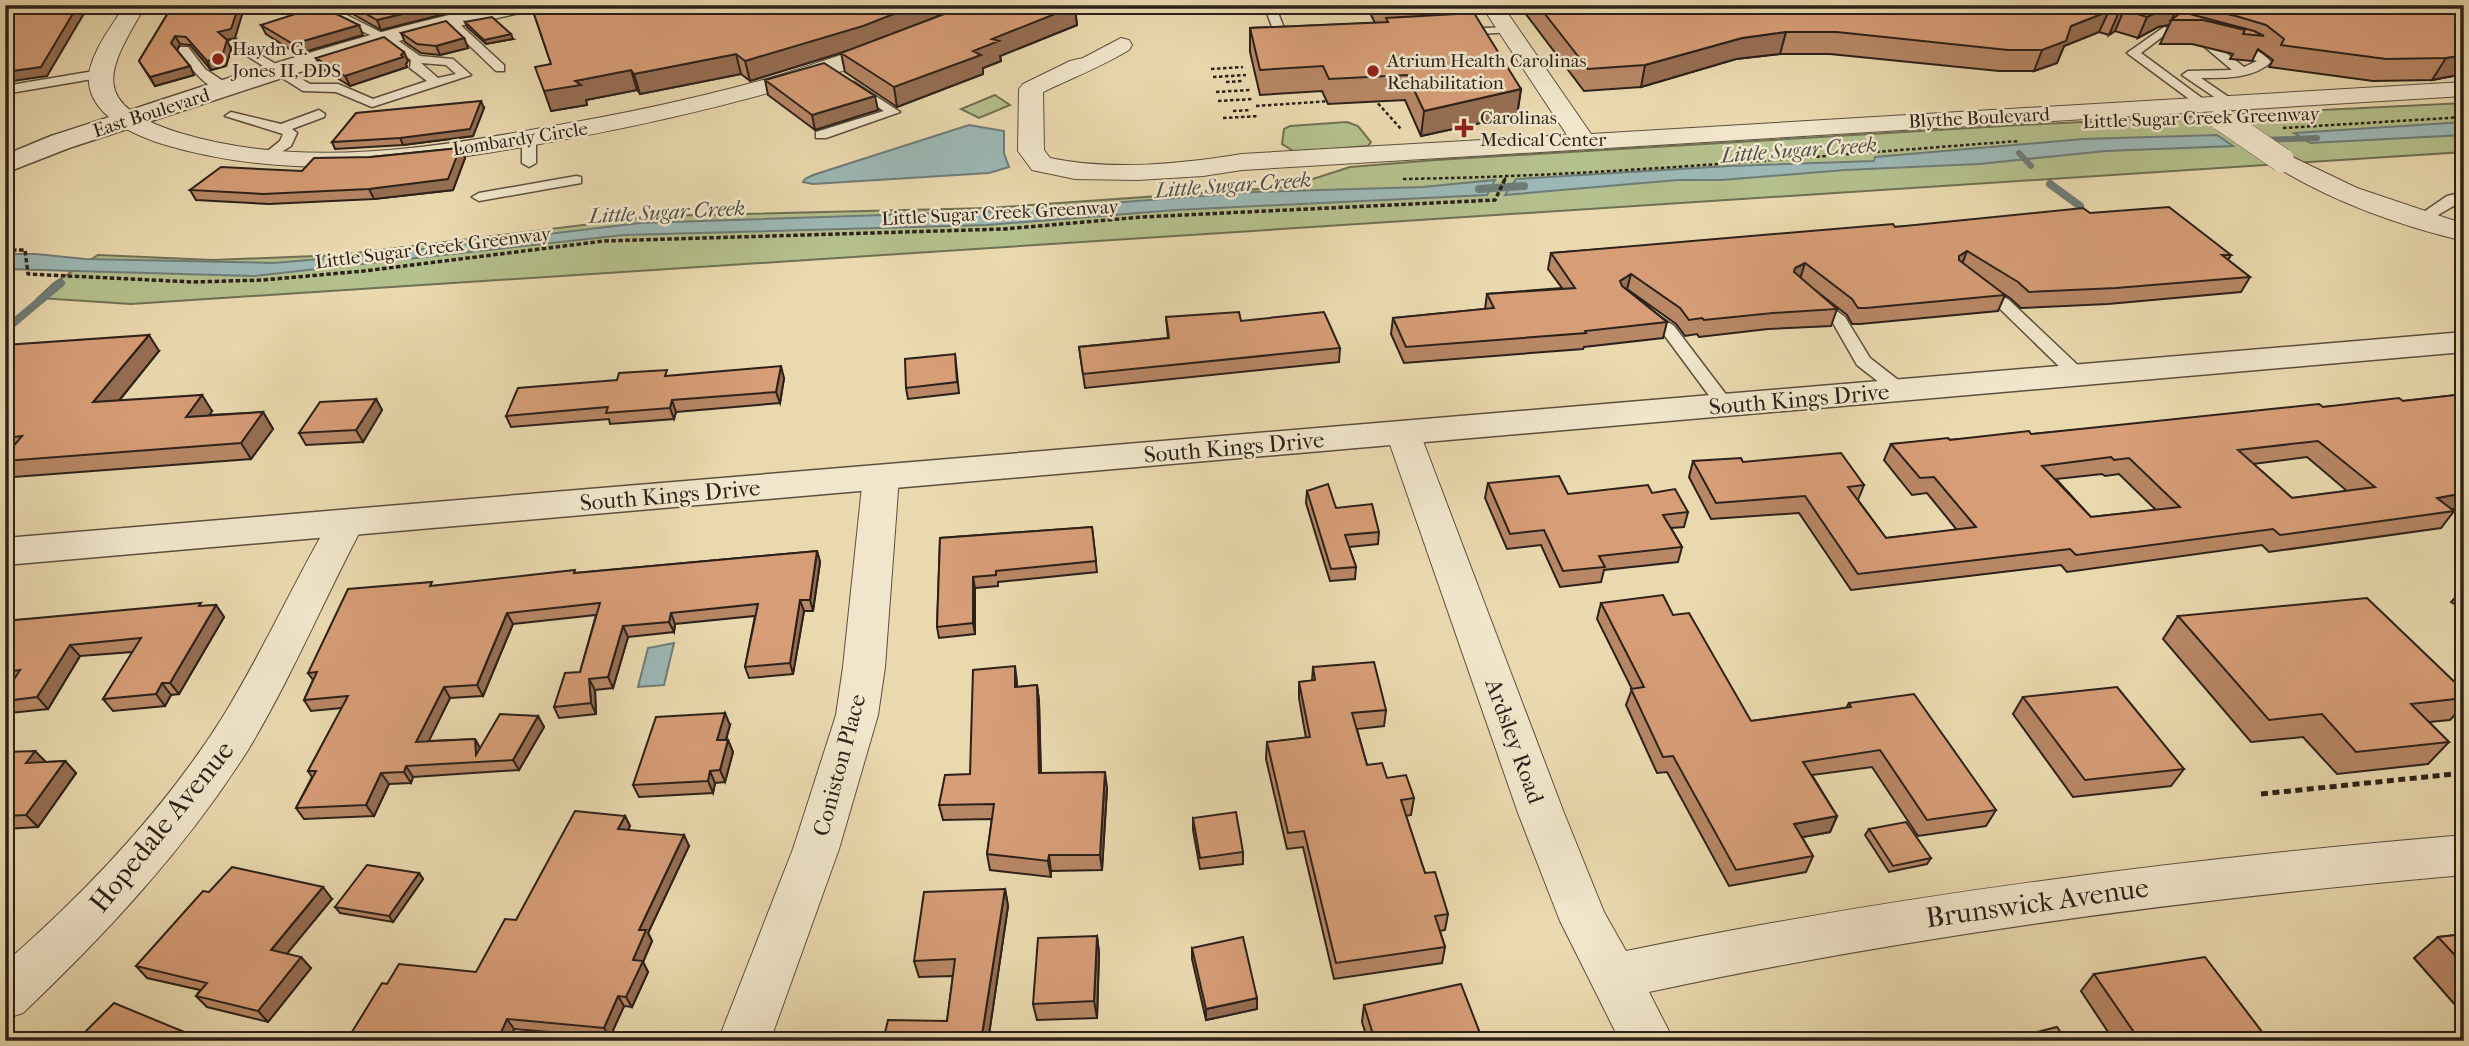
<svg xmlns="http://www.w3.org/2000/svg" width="2469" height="1046" font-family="'IM FELL French Canon',serif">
<rect width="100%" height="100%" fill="#ead9af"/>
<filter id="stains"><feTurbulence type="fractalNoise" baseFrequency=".00286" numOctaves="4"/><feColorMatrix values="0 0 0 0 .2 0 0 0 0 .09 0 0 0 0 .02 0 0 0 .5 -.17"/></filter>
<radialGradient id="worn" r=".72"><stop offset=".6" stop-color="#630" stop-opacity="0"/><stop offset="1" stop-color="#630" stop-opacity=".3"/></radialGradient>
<path fill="#b4c08d" stroke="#707054" stroke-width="2" d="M995,95L1010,105L979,118L961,109Z
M2464,103V152L131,304L38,298L54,283L98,255L213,260L340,255L656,216L989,208L1288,187L1350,167L1436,160L2021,125Z
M1347,122L1358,126L1371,142L1368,146L1295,152L1282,144L1284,129L1290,126Z"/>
<path fill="#9cb8b6" stroke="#6f7c78" stroke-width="2" d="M2464,122V135L2310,143L2294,133Z
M969,125L1004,131V153L1009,167L989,173L813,184L803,182L805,179L813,175Z
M2217,135L2233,146L2106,151L1979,164L1845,170L1721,180H1678L1505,195L1516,179L1729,166L1874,161L1875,157L2083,139Z
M1495,180L1487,195L1176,210L987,225L624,235L253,276L5,269V254H36L85,259L274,263L389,253L640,223L1006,211L1254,192L1423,187Z
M674,643L664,685L638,687L648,648Z"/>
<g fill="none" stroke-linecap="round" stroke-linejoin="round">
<path stroke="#6f7c78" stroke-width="6" d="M2262,140L2317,138
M2019,153L2031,166"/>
<path stroke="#6f7c78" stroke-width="8" d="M2050,184L2080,206
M1479,189L1524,186
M5,330L61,283"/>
<g stroke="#5c4f3f" stroke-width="3">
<path id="service" d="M318,5H327L400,42L420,56L453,59L471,75L372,107L336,92L303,91L225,42L235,40L310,84H338L373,99L427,81L410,68L411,60L392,46L318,9ZM421,63L446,65L456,74L438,78Z
M1264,5H1275L1290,43L1288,45L1278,43Z
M446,19H454L504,65V71H496L446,23Z
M1509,27L1515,30L1513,32L1461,35L1455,32L1461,29Z
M2164,27L2202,34L2244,67L2257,61L2229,49V43C2243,42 2262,51 2271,62C2253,79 2224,78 2201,78L2233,100L2235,103L2229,107L2182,75L2188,71L2232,70L2193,37L2166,34L2141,53L2210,104L2204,108L2200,107L2127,53Z
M180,47H188L205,69L229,85V91C208,94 189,65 178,50Z
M100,70L106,74L104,77L5,94V86Z
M854,82L900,112L826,138H816V132L884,111L850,89L848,86Z
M319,110L325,114L324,117L292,129L297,133L291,146L267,161L260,157L280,141L283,134L225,116L231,112L281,124Z
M529,134L536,138V163L529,167L522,163V138Z
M576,176L581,177V183L479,201L472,197L479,193Z
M2464,192V200L2424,223L2419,224L2412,220L2447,196Z
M1980,282L2009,300L2084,371L2086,375L2084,379H2072L1997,306L1974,290L1972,287Z
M1816,296L1845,317L1870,358L1906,386L1909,390L1906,394H1894L1857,365L1833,323L1808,301Z
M1647,308L1674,326L1731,401L1734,405L1731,409H1719L1662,332L1641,316L1639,313Z"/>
</g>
<g stroke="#5c4f3f" stroke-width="2">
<path id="minor" d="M125,5H146C105,73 89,104 180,133C298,169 428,149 547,127C618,115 689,100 759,81C804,69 847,51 891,40L899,42L902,47L899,52C792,90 683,117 572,138C436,164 294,185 159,143C126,132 78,108 91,65C98,43 113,24 125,5Z
M1481,5H1502L1591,134L2464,82V96L1242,170L1203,176L1138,180L1075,179L1032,170L1018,151L1019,89L1023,84L1070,61L1083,58L1121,38L1129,40L1132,45L1129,50C1101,67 1072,78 1043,92L1044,150L1050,158C1112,171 1180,164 1242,154L1567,135Z
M2282,152L2357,188L2464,224V241C2397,225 2331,201 2273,165L2269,160L2273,155Z
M1403,422L1415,426L1420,433L1564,813L1604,912L1626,951C1903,894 2182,859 2464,835V875C2190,899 1918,934 1649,992L1674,1041H1620L1560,921L1518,813L1386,433L1391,426Z
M881,466L894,469L899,477L885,667L878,715L839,849L770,1041H718L793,849L836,715L843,667L863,477L868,469Z
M347,510L360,513L365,522C325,597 292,677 248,750C186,848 107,933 23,1013L5,1019V963C87,891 164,810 222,718C261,655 292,586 329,522L334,513Z"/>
</g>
<g stroke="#5c4f3f" stroke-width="3">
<path id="tertiary" d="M493,5H537L534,10L431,32L367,50L69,148L5,173V155L51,136C197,89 342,37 493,5Z
M2464,332V352L5,565V538Z"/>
</g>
<path stroke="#2c211a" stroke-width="2.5" stroke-dasharray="3.5 2.5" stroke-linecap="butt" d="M1211,69L1243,67
M1213,77L1246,75
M1226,82L1243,81
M1216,92L1250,90
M1374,99L1401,129
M1218,101L1253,99
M1256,106L1331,101
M1233,111L1251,110
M1223,118L1259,116
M2283,128L2464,117
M2460,167L2464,166
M1403,179C1608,176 1814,156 2019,141
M1504,181L1507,175"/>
<path stroke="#2c211a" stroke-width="3.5" stroke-dasharray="4.5 2.5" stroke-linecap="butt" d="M5,250H25L28,274L193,282L263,280L364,271L604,241L1004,229L1142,217L1495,200L1505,179"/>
<path stroke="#2c211a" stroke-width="5" stroke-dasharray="7 4.5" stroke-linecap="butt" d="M2261,794L2464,773"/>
<use href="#service" fill="#f1e6cb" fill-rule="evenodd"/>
<use href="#minor" fill="#f1e6cb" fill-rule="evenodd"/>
<use href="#tertiary" fill="#f1e6cb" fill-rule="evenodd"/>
<g stroke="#5c4f3f" stroke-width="25" stroke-linecap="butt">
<path id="minor-bridge" d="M2222,119L2282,160"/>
</g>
<use href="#minor-bridge" stroke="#f1e6cb" stroke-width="24"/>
</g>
<path fill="#b88766" stroke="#2c211a" stroke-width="2" fill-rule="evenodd" d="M337,5H476V6L381,30Z
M531,5H966L936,17L1084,5L1075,9L1077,25L1000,56L1001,61L983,68V74L897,107L845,72L841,53L750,81L741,74L640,94L637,90L586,100L587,105L551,111V64Z
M1366,5H1465L1466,8V13L1521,89L1517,115L1421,136L1405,100L1328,104L1322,91L1260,95L1250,52V28L1375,23Z
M1519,5H2464V72L2458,75L2432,80L2373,81L2269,67L2273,60L2258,49L2252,61L2230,59L2233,54L2192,44H2160L2169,25L2158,27L2138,38L2115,31L2109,35L2099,32L2064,46L2057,63L2034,71H1999L1830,54H1780L1736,59L1641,87L1584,91Z
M168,13L235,38L226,40L231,49L226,66L211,70L190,45L180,44L177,50L194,75L155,86L139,61Z
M465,22L513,39L486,44L467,27Z
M261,25L363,35L297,54L266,34Z
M401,33L464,38L468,48L440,55L421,53L405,42Z
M316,58L408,61L406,64L407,67L350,86L321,68Z
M765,80L878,110L815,130L768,95Z
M484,108L473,136L403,145L335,149L332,142Z
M460,148L465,158L453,190L374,199L269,204L196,200L190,190L302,171L371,157Z
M2090,213L2231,255L2228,260L2250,277L2241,292L2108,304L2021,308L2010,298L2002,293L2005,295L1998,311L1860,324H1852L1847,315L1815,290L1837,309L1831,326L1768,329L1699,337L1697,334L1685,336L1676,324L1627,289L1667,322L1663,338L1584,347L1583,349L1404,363L1391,334L1393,318L1485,309L1487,294L1562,288L1548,269L1551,253L1895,227Z
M1166,317L1241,321L1340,348L1339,362L1085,388L1079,347L1168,338Z
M5,345L159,351L119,401L212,411L209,415L263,412L273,429L251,459L14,477L5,467Z
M955,354L959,393L908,399L906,388Z
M669,376L784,378L780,403L676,412L674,419L610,424L609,419L511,427L506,416Z
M2464,394V507L2452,509L2454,511L2441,528L2269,552L2262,545L2067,572L2061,565L1851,590L1799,513L1711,519L1689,477L1693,461L1743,462L1864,485L1858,500L1886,538L1957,530L1927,493L1912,495L1884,460L1891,444L2031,434L2323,407L2403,401ZM2307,457L2347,491L2292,498L2253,464ZM2102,474L2105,476L2119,474L2156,510L2091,517L2056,479Z
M376,399L382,410L363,442L306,445L299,433Z
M1488,483L1568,494L1688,512L1684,527L1671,528L1682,547L1678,562L1604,570L1601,582L1560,587L1541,545L1507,549L1485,498Z
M1307,491L1379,532L1378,544L1349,547L1356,567L1355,579L1330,581L1306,503Z
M1092,527L1097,572L998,582V586L975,588V634L939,638L937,627L940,538Z
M817,551L820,562L813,611H804L793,674L749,678L745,667L755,616L675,624L674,632L628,637L613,688L595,690L596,714L559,718L554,707L580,672L596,615L513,624L483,696L450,698L428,741L475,739L480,748L538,716L544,727L519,770L413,777L411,783L389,784L374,816L304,819L296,808L312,777L308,771L342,708L311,711L304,700L313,680L308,673L434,586Z
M2464,588V610L2451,602Z
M1601,603L1673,615L1751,721L1846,708L1849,703L1996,810L1986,826L1918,836L1872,767L1812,775L1837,816L1830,832L1802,837L1813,856L1806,872L1729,886L1667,772L1657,773L1626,705L1632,689L1597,619Z
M216,605L224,617L179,694L171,695L165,706L113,711L103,699L133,652L80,656L48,709L10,713L5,708V693L11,684H5V621Z
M2178,616L2464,691V705L2450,720L2429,722L2449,742L2428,764L2337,774L2303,737L2251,742L2163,639Z
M1313,667L1386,710L1384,726L1357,729L1367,765L1414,798L1411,815L1406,816L1425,873L1448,914L1445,930L1440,931L1445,947L1442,963L1334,979L1303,847L1287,849L1266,759L1267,742L1306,738L1299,698V682L1312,681Z
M1017,682V687L1037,685L1039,701L1041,773L1107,788L1102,870L1051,871V877L990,870L987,854L992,819L943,820L939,805L970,774Z
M2023,697L2184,769L2171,786L2073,797L2013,714Z
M730,725L726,740H728L733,752L725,782L715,783L713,793L639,797L633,785Z
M5,752L46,762L65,761L76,773L38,827L5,829Z
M625,816L630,826L628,830L689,846L648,933L652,941L643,962L648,972L632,1007L624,1006L610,1037L514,1029L509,1041L347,1040L387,984L476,972L516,920Z
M1193,818L1243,852V864L1200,869L1193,830Z
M1869,829L1931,858L1927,864L1889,872L1865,835Z
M419,873L423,879L393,922L340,913L335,907Z
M1005,889L1008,906L988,1041L947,1021L953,976L919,977L914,961Z
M209,892L332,899L287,953L311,968L268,1022L207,1007L196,996L200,990L147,978L136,966Z
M2464,934V1015L2414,958L2438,937Z
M1097,936L1099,953L1097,1018L1037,1020L1033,1004Z
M1192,948L1257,998V1009L1206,1020L1192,959Z
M2094,974L2269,1041H2114L2081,991Z
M1364,1005L1483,1041H1368L1362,1022Z"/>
<path fill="#966e53" stroke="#2c211a" stroke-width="2" d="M78,5H89L47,76L5,82V72Z
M239,5H245L235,38L223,41L218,32Z
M439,5L476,6L381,30L377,20Z
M917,5H966L866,45L750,81L745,61Z
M1055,5H1084L1075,9L1077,25L1000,56L1001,61L983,68V74L897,107L894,87L973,51L992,39Z
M2171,5H2179L2169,25L2158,27L2138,38L2147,17Z
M2124,10L2115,31L2109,35L2118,14Z
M2109,11L2099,32L2064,46L2057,63L2034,71L2042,50L2071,26Z
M359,25L363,35L297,54L293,44Z
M1786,32L1780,54L1736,59L1641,87L1645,65L1742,38Z
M511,34L513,39L486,44L484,40Z
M175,36L180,44L176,52L171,43Z
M464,38L468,48L440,55L436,46Z
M227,40L231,49L226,66L211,70L207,61Z
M404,52L408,61L406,64L407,67L350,86L345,76L401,55Z
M736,54L741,74L640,94L634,74Z
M2464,55V72L2458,75L2432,80L2446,58Z
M190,66L194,75L155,86L150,77Z
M631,70L637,90L586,100L587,105L551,111L544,91L575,81Z
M1521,89L1517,115L1421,136L1424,111Z
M875,96L878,110L815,130L812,115Z
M481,101L484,108L473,136L403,145L400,138Z
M460,148L465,158L453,190L374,199L369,189Z
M1967,251L1961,267L1952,272L1959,256Z
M1805,263L1800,279L1790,284L1795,268Z
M1631,274L1627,289L1616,296L1620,281Z
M149,335L159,351L104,419L93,402Z
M781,366L784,378L780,403L776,392Z
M202,395L212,411L197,433L186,417Z
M376,399L382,410L363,442L356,430Z
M672,400L676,412L674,419L670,408Z
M263,412L273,429L251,459L241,443Z
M2464,493V507L2425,514L2437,498Z
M817,551L820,562L813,611L810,600Z
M973,577L975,588V634L973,623Z
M800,600L804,611L793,674L790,663Z
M216,605L224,617L179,694L170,683Z
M507,613L513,624L483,696L477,685Z
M671,613L675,624L674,632L669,622Z
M623,626L628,637L613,688L608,677Z
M70,645L80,656L48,709L37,697Z
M1015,666L1017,682V703L1015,687Z
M589,679L595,690L596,714L591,703Z
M162,683L171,695L165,706L156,694Z
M1037,685L1039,701L1041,789L1039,773Z
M444,687L450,698L423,753L416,742Z
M725,713L730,725L722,752L717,740Z
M538,716L544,727L519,770L513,760Z
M475,739L481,750L476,755Z
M728,740L733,752L725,782L720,770Z
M35,751L47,763H26Z
M65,761L76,773L38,827L26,815Z
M406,766L413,777L411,783L404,772Z
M710,771L715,783L713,793L708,781Z
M1105,772L1107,788L1102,870L1100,855Z
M381,773L389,784L374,816L366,805Z
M625,816L630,826L623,840L618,829Z
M1837,816L1830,832L1787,840L1794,824Z
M684,835L689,846L648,933L652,941L643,962L648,972L632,1007L626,997L639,930Z
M1049,855L1051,871V877L1048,861Z
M5,862L11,868L5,873Z
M419,873L423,879L393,922L389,916Z
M323,887L332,899L281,961L271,950Z
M1005,889L1008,906L988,1041H981Z
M1097,936L1099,953L1097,1018L1094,1001Z
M301,957L311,968L268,1022L258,1011Z
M618,996L624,1006L610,1037L604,1028Z
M1257,998V1009L1206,1020V1009Z
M507,1019L514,1029L509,1041H497Z"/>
<path fill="#d69d77" stroke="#2c211a" stroke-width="2" fill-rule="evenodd" d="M18,5H78L41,67L5,72V23Z
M176,5H239L231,29L218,32L227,40L222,57L207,61L186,37L175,36L171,43L190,66L150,77L139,61L168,13H173Z
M350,5H439L377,20Z
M531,5H917L863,26L745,61L736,54L634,74L631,70L575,81L581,85L544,91L535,67L551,64Z
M968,5L1075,6L992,39L999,41L973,51L981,55L894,87L841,53Z
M1376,5H1465L1466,8L1380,13Z
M1538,5H2171L2147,17L2124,10L2118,14L2109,11L2071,26L2066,41L2042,50H2008L1837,32H1786L1742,38L1645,65L1588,69Z
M2188,5H2464V55L2446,58L2386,59L2281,45L2284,39L2266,25L2236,16Z
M320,6L359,25L293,44L261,25Z
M2182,12L2254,31L2264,36L2243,34L2245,30L2203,20H2171Z
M1474,13L1521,89L1424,111L1407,75L1329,79L1323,66L1260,70L1250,28L1388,22L1386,18Z
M492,17L511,34L484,40L465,22Z
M446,21L464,38L436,46L417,44L401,33Z
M384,37L404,52L401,55L403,57L345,76L316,58Z
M824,63L875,96L812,115L765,80Z
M481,101L470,129L400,138L332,142L356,113Z
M460,148L448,179L369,189L263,194L190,190L221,167L302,171L314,158L371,157Z
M2169,207L2231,255H2222L2250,277L2116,288L2029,292L2018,282L1967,251L1959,256V260L2005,295L1866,308H1858L1852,299L1805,263L1795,268L1794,272L1837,309L1773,313L1704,320L1702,318L1689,320L1680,308L1631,274L1620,281L1622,286L1667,322L1585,331L1586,333L1406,347L1393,318L1494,308L1487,294L1575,288L1551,253L1893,224L1895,227L2083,208L2090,213Z
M1239,312L1241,321L1324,312L1340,348L1083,374L1079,347L1169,338L1166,317Z
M149,335L93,402L202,395L186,417L263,412L241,443L5,461V456L22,436L5,438V345Z
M955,354L957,382L906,388L905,359Z
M781,366L776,392L672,400L670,408L606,413L608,407L506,416L518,388L617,380L619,373L667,370L665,376Z
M2464,394V493L2437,498L2454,511L2280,535L2273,529L2076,555L2070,549L1858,574L1805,496L1716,503L1693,461L1741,458L1743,462L1841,453L1864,485L1848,487L1886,538L1976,527L1934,477L1920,478L1891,444L1948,438L1950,440L2029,431L2031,434L2319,404L2323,407L2399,398L2403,401ZM2318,441L2375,487L2292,498L2238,450ZM2111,457L2114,460L2129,458L2180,507L2091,517L2042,466Z
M376,399L356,430L299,433L320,402Z
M1559,476L1568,494L1648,485L1652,493L1675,489L1688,512L1663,515L1682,547L1599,556L1605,567L1563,571L1544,530L1510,534L1488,483Z
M1328,484L1336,508L1372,504L1379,532L1345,535L1356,567L1331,569L1307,491Z
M1092,527L1096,561L996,571V575L973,577V623L937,627L940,538Z
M817,551L810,600H800L790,663L745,667L758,604L671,613L669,622L623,626L608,677L589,679L591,703L554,707L565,673L580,672L600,603L507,613L477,685L444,687L416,742L475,739L476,755L500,714L538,716L513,760L406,766L404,772L381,773L366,805L296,808L316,771H308L348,696L304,700L317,672L308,673L348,589L432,582L430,586L575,570L574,573Z
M1663,595L1673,615L1689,613L1751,721L1851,707L1849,703L1914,694L1996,810L1927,820L1880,750L1803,762L1837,816L1794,824L1813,856L1736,870L1673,756L1663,757L1631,689L1644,687L1601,603Z
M2367,598L2464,691V698L2411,704L2449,742L2356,752L2322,714L2269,720L2178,616Z
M201,603L199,606L216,605L170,683H162L156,694L103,699L141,638L70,645L37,697L5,701V693L20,670L5,672V621Z
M1374,662L1386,710L1352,713L1367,765L1382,763L1387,778L1406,775L1414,798L1401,800L1425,873L1435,872L1448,914L1435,916L1445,947L1336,963L1304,831L1288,833L1267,742L1310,737L1299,682L1315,680L1313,667Z
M1015,666V687L1037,685L1039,773L1105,772L1100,855H1049L1048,861L987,854L994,804L939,805L945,775L970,774L973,670Z
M2117,687L2184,769L2085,780L2023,697Z
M725,713L717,740H728L720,770L710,771L708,781L633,785L656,717Z
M35,751L26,763L65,761L26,815L5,816V752Z
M575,811L625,816L618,829L684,835L639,930H646L633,960L643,961L626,997L618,996L604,1028L507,1019L497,1041L347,1040L382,983L387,984L399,964L476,972L505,919L516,920Z
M1236,812L1243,852L1200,858L1193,818Z
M1906,822L1931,858L1893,866L1869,829Z
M367,865L419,873L389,916L335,907Z
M232,867L323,887L271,950L301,957L258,1011L196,996L207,983L136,966L203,891L209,892Z
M1005,889L981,1041H883L888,1020L947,1021L955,959L914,961L924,892Z
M2464,934V965L2438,937Z
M1097,936L1094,1001L1033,1004L1038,938Z
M1243,937L1257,998L1206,1009L1192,948Z
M2205,957L2269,1041H2140L2094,974Z
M1461,984L1483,1041H1375L1364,1005Z
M114,1003L206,1041H76Z
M2057,1027L2067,1041H2001Z"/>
<g fill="#8f2418" stroke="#f1e6cb" stroke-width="2.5">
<circle cx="218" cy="59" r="7"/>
<circle cx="1373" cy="71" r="7"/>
<path d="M1460.5 117.5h7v7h7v7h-7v7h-7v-7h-7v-7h7z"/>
</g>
<g text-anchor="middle" stroke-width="5" stroke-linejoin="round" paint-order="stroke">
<g font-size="19" fill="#2c211a" stroke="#f1e6cb" text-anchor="start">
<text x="232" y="55">Haydn G.<tspan x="232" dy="22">Jones II, DDS</tspan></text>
<text x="1387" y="67">Atrium Health Carolinas<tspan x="1387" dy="22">Rehabilitation</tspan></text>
<text x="1480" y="124">Carolinas<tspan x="1480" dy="22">Medical Center</tspan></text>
</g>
<g font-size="19" fill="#2c211a" stroke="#f1e6cb">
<text transform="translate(151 112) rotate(-18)" y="7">East Boulevard</text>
<text transform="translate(1979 117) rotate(-3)" y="7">Blythe Boulevard</text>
<text transform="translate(2201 117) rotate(-2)" y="7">Little Sugar Creek Greenway</text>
<text transform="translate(520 138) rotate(-9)" y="7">Lombardy Circle</text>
<text transform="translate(1000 212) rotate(-3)" y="7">Little Sugar Creek Greenway</text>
<text transform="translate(433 247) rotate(-7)" y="7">Little Sugar Creek Greenway</text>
</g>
<g font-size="21" font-style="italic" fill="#4e4e49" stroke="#f1e6cb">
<text transform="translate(1799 150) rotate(-4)" y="7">Little Sugar Creek</text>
<text transform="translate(1233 185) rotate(-4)" y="7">Little Sugar Creek</text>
<text transform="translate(667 212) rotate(-3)" y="7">Little Sugar Creek</text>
</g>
<g font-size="23" fill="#2c211a" stroke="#f1e6cb">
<text transform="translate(1799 399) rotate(-5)" y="8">South Kings Drive</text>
<text transform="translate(1234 447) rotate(-5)" y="8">South Kings Drive</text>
<text transform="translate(670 495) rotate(-5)" y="8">South Kings Drive</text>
<text transform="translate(1515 741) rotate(70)" y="8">Ardsley Road</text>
<text transform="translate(839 765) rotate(-75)" y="8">Coniston Place</text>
</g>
<g font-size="28" fill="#2c211a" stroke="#f1e6cb">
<text transform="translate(161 826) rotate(-51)" y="10">Hopedale Avenue</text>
<text transform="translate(2037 902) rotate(-8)" y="10">Brunswick Avenue</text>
</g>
</g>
<rect width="2469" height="1046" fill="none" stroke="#ead9af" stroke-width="28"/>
<rect x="7" y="7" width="2455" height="1032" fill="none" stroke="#2c211a" stroke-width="3.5"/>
<rect x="14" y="14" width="2441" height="1018" fill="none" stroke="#2c211a" stroke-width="2"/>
<rect width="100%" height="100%" filter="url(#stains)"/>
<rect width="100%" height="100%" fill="url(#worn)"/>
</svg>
